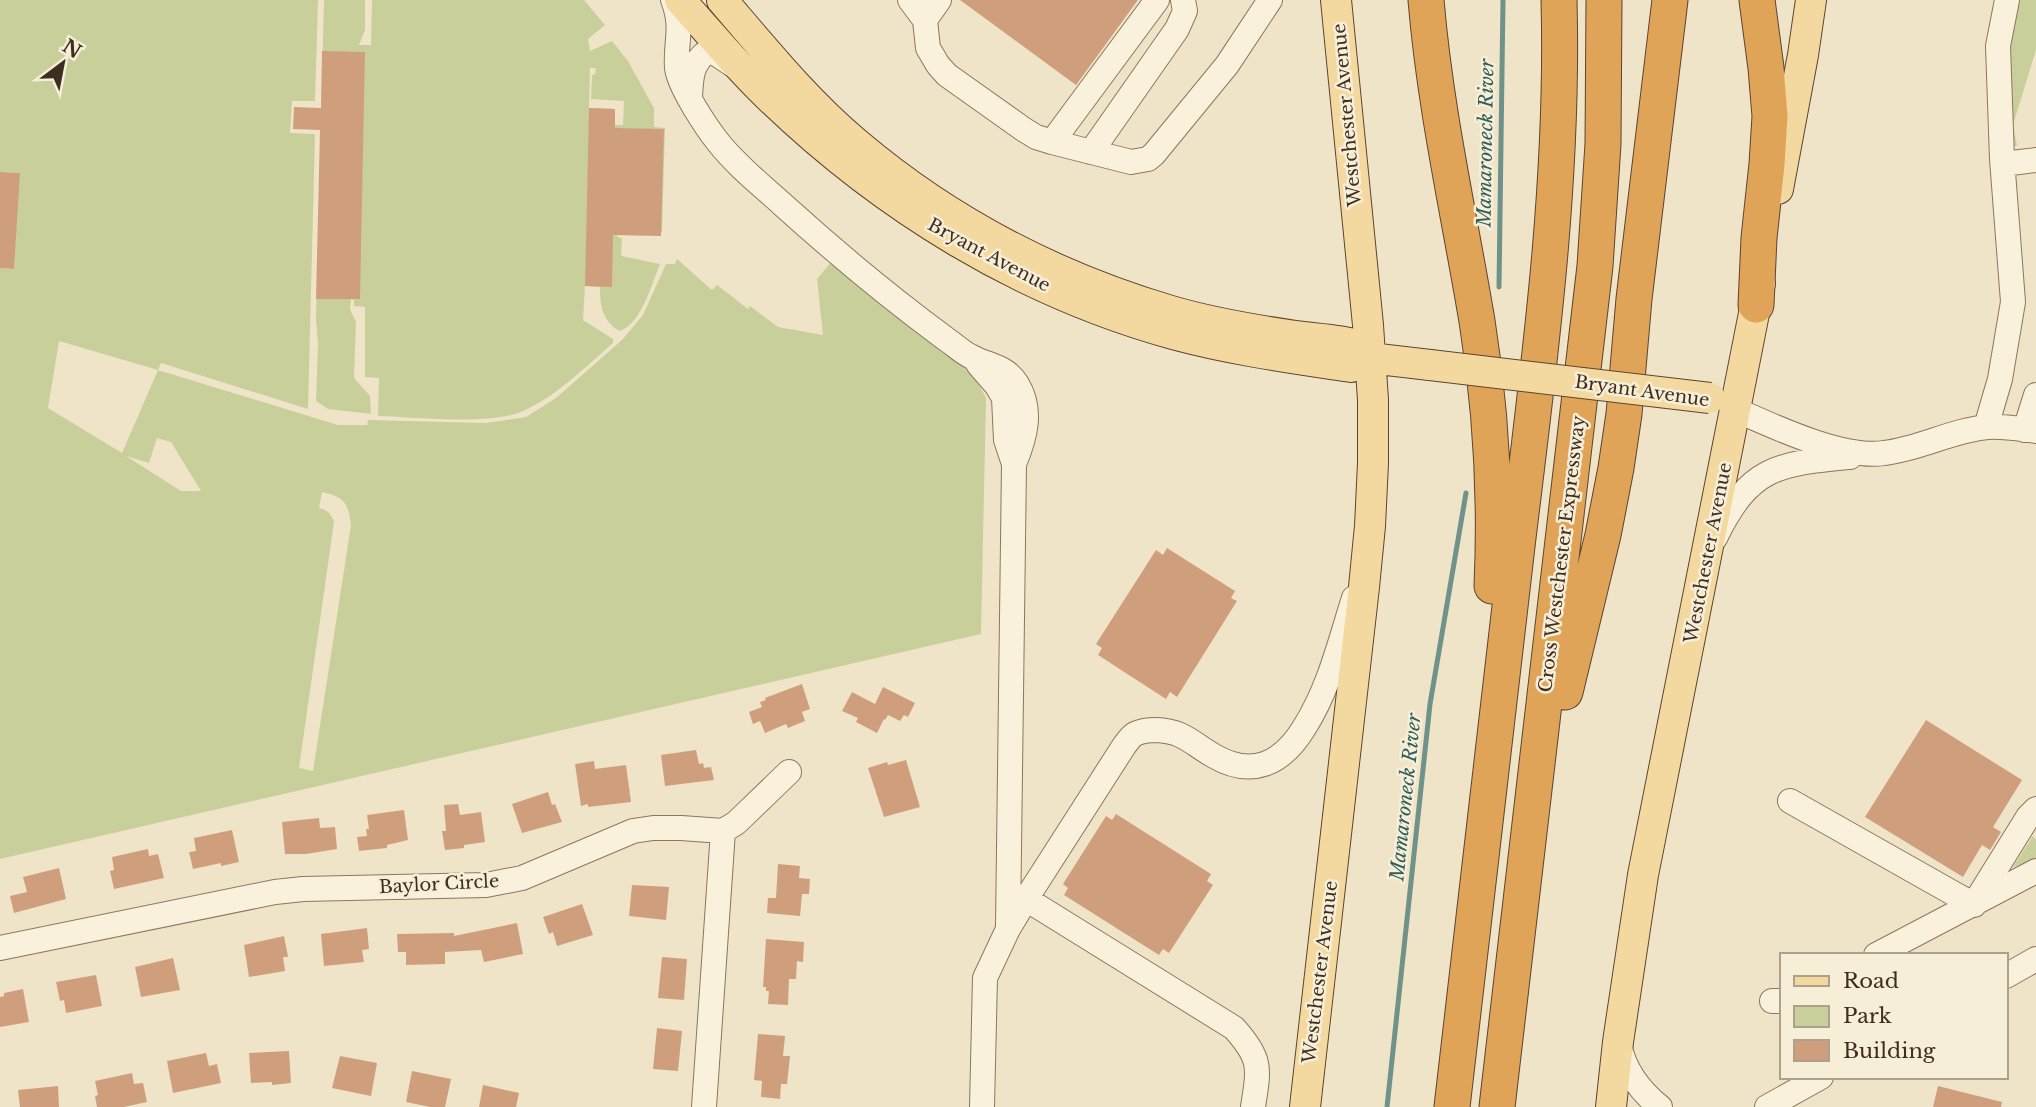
<svg xmlns="http://www.w3.org/2000/svg" width="2036" height="1107" font-family="'Libre Baskerville',serif">
<rect width="100%" height="100%" fill="#f0e4c8"/>
<path fill="#c9cf9b" fill-rule="evenodd" d="M0,0H318L315,101H292L290,133L315,134L308,409L161,363L158,370L338,425H367L368,420L486,423L526,417L556,398L622,340L643,315L666,264H675L677,259L712,290L717,285L748,309L750,306L778,327L823,335L817,279L832,261L970,368L986,398L981,634L0,859V268L14,269L19,173L0,172ZM59,341L158,370L122,453L48,408ZM157,438L171,442L201,491H181L126,456L149,463ZM322,492C344,497 348,502 351,525L313,771L299,768L334,522C331,514 328,510 319,508Z
M324,0H365V30L359,45H371L372,0H584L605,25L588,39L590,51L612,41L628,61L654,108V127L665,128L662,232L616,231L613,234L622,239L621,256L660,264C652,283 641,325 619,331C602,319 600,307 600,287L585,286L583,320L613,339V343C585,367 557,396 523,411C490,426 416,417 378,416L379,378L365,377V307L354,306V300L351,299L350,309L356,322L354,378L370,396L371,414L328,409L316,401L318,344L316,319ZM590,68H596L595,74L592,75L591,99L624,101L623,125H615V109L589,108Z
M2018,0H2036V50L2013,125L2017,146L2009,145V42Z
M2033,836L2036,840V861L2013,867Z"/>
<g fill="none" stroke-linecap="round" stroke-linejoin="round">
<path stroke="#6f938a" stroke-width="5" d="M1499,287L1503,0
M1387,1107L1430,704L1466,493"/>
</g>
<path fill="#cf9f7d" d="M960,0H1138L1076,85Z
M322,51L365,52L360,299H316L320,130L293,129L294,107L321,108Z
M589,108L615,109V128L664,129L661,236L613,235L612,287L585,286Z
M0,172L20,173L14,269L0,268Z
M1167,548L1235,591L1231,598L1237,601L1177,697L1170,692L1166,699L1098,655L1102,648L1096,644L1156,550L1163,555Z
M802,684L810,709L802,712L805,721L788,728L786,724L765,733L760,721L753,724L749,712L762,707L760,702L766,700L765,698Z
M883,687L915,703L908,717L904,715L900,721L888,715L885,720L884,719L877,733L856,722L858,718L842,711L852,692L875,704Z
M1926,720L2022,780L1993,827L2001,832L1990,850L1982,845L1963,877L1865,817Z
M696,750L699,764L703,763L704,768L711,767L714,780L665,786L661,755Z
M906,760L920,807L884,817L868,768L887,762L888,765Z
M594,761L595,769L626,765L631,802L588,807V804L581,806L575,764Z
M548,792L552,805L555,804L562,822L522,833L512,804Z
M458,804L460,815L481,812L485,842L464,845V848L445,850L442,831H446L444,805Z
M404,810L408,840L387,845V848L359,851L357,837L367,836L366,829H369L367,815Z
M1116,814L1211,874L1207,881L1213,885L1169,953L1163,949L1159,955L1064,895L1068,888L1063,884L1106,816L1112,820Z
M319,818L320,828L335,827L337,849L306,854H285L282,822Z
M232,830L239,862L221,866V863L193,869L189,852L196,851L194,838Z
M148,849L149,856L158,854L164,878L114,889L110,871L114,870L112,857Z
M778,864L800,866L799,878L810,879L809,894H802L800,916L767,913L768,898H776Z
M59,868L66,899L14,913L10,896L27,892L23,877Z
M632,885L669,887L666,920L629,916Z
M582,904L593,935L557,946L553,932L549,934L543,917Z
M517,923L523,954L484,962L481,950L445,952V964L406,965V952H398L397,934L454,933V936Z
M367,928L369,949L362,950L364,962L324,966L321,934Z
M284,936L288,957H283L285,971L249,977L244,945Z
M766,939L804,942L803,962L797,961L796,979H789L788,1005L768,1004L769,991H766V987H763Z
M662,957L687,959L684,1000L658,998Z
M173,958L180,990L141,997L135,967Z
M96,975L102,1006L66,1013L64,1000L60,1001L56,982Z
M23,989L29,1022L0,1027V997L4,996V993Z
M657,1028L682,1031L678,1071L653,1069Z
M758,1034L785,1036L783,1056H790L787,1084H781L780,1099L761,1097L762,1081L754,1080Z
M289,1051L291,1083L272,1085V1082L251,1083L249,1053Z
M206,1053L209,1066L217,1064L221,1083L173,1093L167,1061Z
M340,1056L377,1063L371,1096L332,1088Z
M412,1071L451,1079L445,1107H430L406,1102Z
M132,1073L134,1084L143,1083L147,1102L124,1107H97L95,1096L98,1095L95,1081Z
M483,1085L519,1093L516,1107H479Z
M58,1086L59,1107H20L18,1090Z
M1938,1086L2002,1102L2001,1107H1933Z"/>
<g fill="none" stroke-linecap="round" stroke-linejoin="round">
<g stroke="#8d765c" stroke-width="26">
<path id="minor" d="M673,0C684,29 675,41 677,68C679,86 706,127 718,142C736,165 761,185 782,204C835,252 889,297 946,339C955,345 963,353 972,357C989,366 1006,366 1017,384C1033,410 1025,438 1014,464
M910,0L925,20L928,48L938,65L947,75L1023,129L1036,137L1052,142L1131,162L1148,159L1154,154L1227,65L1270,0
M925,20L939,0
M690,97C691,79 691,63 707,52L715,53L736,67
M1052,142L1157,0
M1091,152L1177,29L1185,11L1183,0
M2003,164L2036,160
M978,364L997,386L1004,398L1006,440L1014,464L1008,926
M1736,410C1775,427 1842,459 1884,453C1920,449 1952,430 1988,427C2004,426 2020,429 2036,431
M1986,427L2000,379L2013,302L2002,159L1998,46L2007,0
M2025,430L2036,395
M1715,538C1750,466 1777,464 1850,457
M1790,801L1974,905
M723,831L736,823L789,772
M1026,899L1234,1028C1262,1059 1259,1068 1253,1107
M1974,904L2028,817L2036,809
M0,948L275,892L303,889L486,885L522,878L633,831L653,828H681L723,831
M1876,955L2036,871
M2006,976L2036,959
M1772,1001H1782
M1619,1044C1624,1069 1640,1091 1660,1107
M704,1107L723,831
M982,1107L985,978L1008,929L1026,899L1124,746C1127,742 1131,736 1135,734C1141,731 1150,730 1156,730C1184,731 1191,743 1214,756C1252,778 1282,764 1304,728C1329,689 1340,642 1354,598
M1767,1107L1821,1077"/>
</g>
<g stroke="#5b4430" stroke-width="32">
<path id="major" d="M680,0C710,33 738,68 770,98C883,207 1021,292 1173,334C1232,350 1291,358 1351,367L1370,358L1430,365
M722,0C764,49 806,101 856,143C948,221 1056,277 1171,311C1212,323 1254,330 1296,336C1308,338 1344,340 1353,344C1359,347 1365,354 1370,358
M1778,189L1803,55L1811,0
M1305,1107L1364,587L1370,526L1373,463V400L1368,325L1336,0
M1611,1107L1618,1042L1643,875L1760,283"/>
</g>
<g stroke="#5b4430" stroke-width="37">
<path id="highway" d="M1426,0C1435,108 1459,214 1477,321C1491,409 1496,498 1492,586
M1756,305L1759,238L1767,164L1770,116L1766,68L1757,0
M1565,692L1603,535L1616,468L1624,414L1634,299L1670,0
M1452,1107C1474,920 1495,733 1517,546C1539,365 1564,183 1559,0
M1497,1107L1595,266L1603,144L1604,0"/>
</g>
<use href="#minor" stroke="#faf1dc" stroke-width="24"/>
<use href="#major" stroke="#f3d9a0" stroke-width="30"/>
<use href="#highway" stroke="#e0a458" stroke-width="35"/>
<g stroke="#5b4430" stroke-width="32" stroke-linecap="butt">
<path id="major-bridge" d="M1430,365L1710,398"/>
</g>
<use href="#major-bridge" stroke="#f3d9a0" stroke-width="30"/>
</g>
<g text-anchor="middle" stroke-width="5" stroke-linejoin="round" paint-order="stroke">
<g font-size="18" fill="#3d2e20" stroke="#f7eed8">
<text transform="translate(1347 115) rotate(-95)" y="6">Westchester Avenue</text>
<text transform="translate(989 255) rotate(28)" y="6">Bryant Avenue</text>
<text transform="translate(1642 391) rotate(8)" y="6">Bryant Avenue</text>
<text transform="translate(1708 553) rotate(-79)" y="6">Westchester Avenue</text>
<text transform="translate(1562 554) rotate(-83)" y="6">Cross Westchester Expressway</text>
<text transform="translate(439 884) rotate(-3)" y="6">Baylor Circle</text>
<text transform="translate(1320 972) rotate(-83)" y="6">Westchester Avenue</text>
</g>
<g font-size="19" font-style="italic" fill="#2f5d5a" stroke="#f7eed8">
<text transform="translate(1485 143) rotate(-89)" y="7">Mamaroneck River</text>
<text transform="translate(1405 797) rotate(-84)" y="7">Mamaroneck River</text>
</g>
</g>
<rect x="1780" y="953" width="228" height="126" fill="#f7eed8" stroke="#ada18e" stroke-width="2"/>
<rect x="1794" y="976" width="35" height="10" fill="#f3d9a0" stroke="#ada18e" stroke-width="2"/>
<text x="1843" y="988" font-size="21" fill="#3d2e20">Road</text>
<rect x="1794" y="1006" width="35" height="21" fill="#c9cf9b" stroke="#ada18e" stroke-width="2"/>
<text x="1843" y="1023" font-size="21" fill="#3d2e20">Park</text>
<rect x="1794" y="1040" width="35" height="21" fill="#cf9f7d" stroke="#ada18e" stroke-width="2"/>
<text x="1843" y="1058" font-size="21" fill="#3d2e20">Building</text>
<g transform="translate(63 63) rotate(32)" stroke="#f7eed8" stroke-width="5" paint-order="stroke">
<path d="M0-5L12 26L0 18L-12 26Z" fill="#3d2e20"/>
<text y="-10" font-size="19" font-weight="bold" text-anchor="middle" fill="#3d2e20">N</text>
</g>
</svg>
